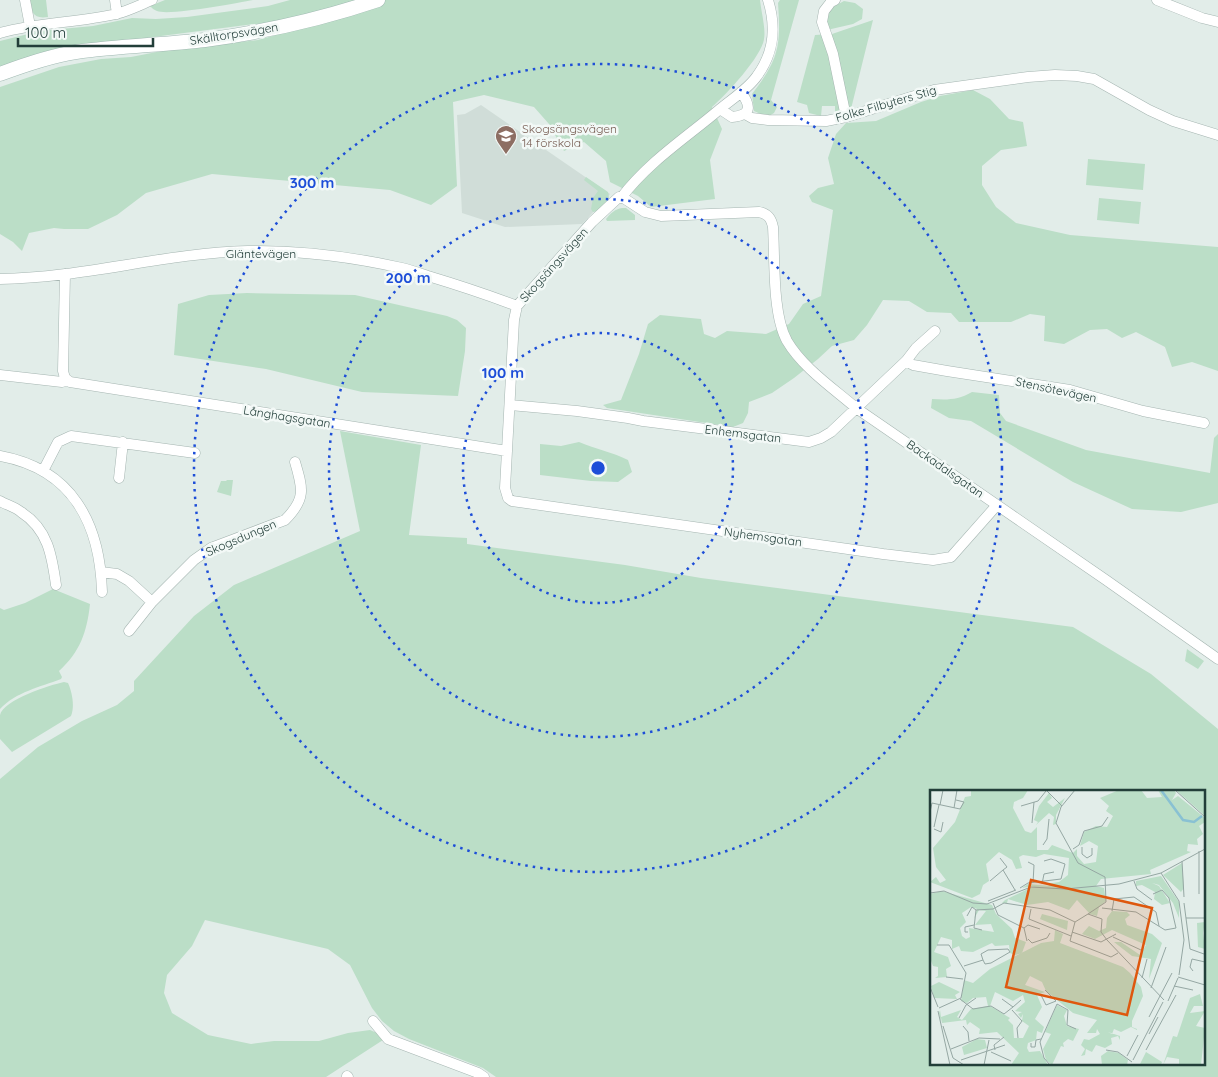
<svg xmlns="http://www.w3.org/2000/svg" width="1218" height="1077" font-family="Quicksand,sans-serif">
<rect width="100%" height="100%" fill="#e2ede9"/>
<path fill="#d0ddd8" d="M481,105L610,194L582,224L505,227L462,213L457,115L465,114Z"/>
<path fill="#bbdec7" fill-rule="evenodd" d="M29,0H46L48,17C33,19 32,13 29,0Z
M165,0H253C237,3 169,16 157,11C154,10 152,8 150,6Z
M290,0H760C761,11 766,29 764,39C762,56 726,95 712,107L722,129L710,160L715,199L651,207L638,196L610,182L606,161L584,142L564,151L549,124L534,107L484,95L453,102L457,186L431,205L390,190L212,174L146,193L117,215L88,229H64L54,228L29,233L22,251L13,242L0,234V87L59,67L101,59L131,57L167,50L258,40L330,20L294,19L60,49L46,52L0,68V41L40,31L93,26L132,18L156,19L187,17L268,6Z
M780,0H799L771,100L777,107L774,113L767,117L754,111L752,94C779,59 781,46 778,3Z
M844,1L855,3L863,9L862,19L853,24L827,30L824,21L831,8Z
M873,20L850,113L838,116L835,113V106H822L821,116L809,113L807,105L797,102L815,35L832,34Z
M973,90L990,99L1009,119L1023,122L1027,146L1001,150L982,166V185L996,207L1016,223L1070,235L1218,247V371L1192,362L1172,367L1165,347L1136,332L1122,338L1107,329L1090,330L1064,344L1044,341L1045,316L1030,314L1011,322H959L951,313L927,312L909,301L883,300L867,325L854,340L832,346L818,359L794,378L772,393L749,402L748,413L743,423L733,427L607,408L603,405L621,400L639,354L648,324L660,315L701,319L704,334L715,338L727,331L766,334L789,324L803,304L821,296L833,210L812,202L809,196L818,188L834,184L828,158L836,134L846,123L876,121L921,102L940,96Z
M1088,159L1145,164L1143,190L1086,185Z
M586,177L608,192L609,198L598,211L593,212L591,209L593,198L598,191L584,180Z
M1099,198L1141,202L1139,224L1097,220Z
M622,208H626L635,215V220L607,221L606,219C610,214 615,209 622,208Z
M247,293L355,295L447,316L457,320L466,328L465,351L458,396L362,392L266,369L174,355L178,304L209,295Z
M972,392L999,395L1000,413L1006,421L1086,450L1210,473L1214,438L1218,434V503L1181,512L1132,509L1073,482L971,421L949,418L931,408L932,399C948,400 958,400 972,392Z
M340,431L421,445L409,535L467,538V544L625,565L701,578L1073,627L1151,674L1218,729V1077H496L483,1068L409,1039L394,1031L382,1021L372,1008L350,965L328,949L205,920L192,946L167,975L164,993L172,1013L208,1035L251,1044L274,1041H319L348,1033L370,1030L377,1033L383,1040L326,1077H0V779L38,747L82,721L117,705L134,691V681L194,616L234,585L360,531ZM932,791H1204V1063H932Z
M579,442C596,449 612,452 628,460L632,472L618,482L591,481L540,475V444L561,446Z
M227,480H233L231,496L217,492L221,481H226Z
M53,589L90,604C87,632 80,652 59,671L62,677L61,679C40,687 16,692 0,709V608L4,610L25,603Z
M1187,649L1204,661L1198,669L1185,661Z
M64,682L68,683C72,692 75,706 71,716L12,752L0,739C0,732 0,723 0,715C3,700 50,685 64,682Z"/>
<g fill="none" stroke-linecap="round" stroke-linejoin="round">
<g stroke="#a5b5b1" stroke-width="11">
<path id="street" d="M25,0L30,26
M115,0L117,14
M835,0L831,2L824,11L822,22L833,54L846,117
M1157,0L1202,18L1218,22
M0,33C38,22 77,23 116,14C128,11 140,5 152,0
M720,109L732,117C752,115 751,106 741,92
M745,114L752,118L768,120L826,121L846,117L934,90L1028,77L1055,75L1077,76L1094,79L1149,110L1173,121L1218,135
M621,198C648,162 687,137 720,109C732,99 748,89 757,76C774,53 776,26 768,0
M65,274L63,371L65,378L70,382L507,451
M0,279C83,278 165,253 248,251C299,250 353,257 402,268C411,270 419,273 428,276C458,285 488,295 517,306
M906,361L913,365L947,371L1070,390L1143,411L1204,423
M0,375L62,382L67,380
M510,405L577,411L628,418L643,421L809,442L821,438L831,432L906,361L916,348L935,331
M0,456C72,469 100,523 102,592
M43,471L58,442L71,436L195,453
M119,478L123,442
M0,501C7,505 15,507 21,512C48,529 52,556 56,585
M997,505L951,557L933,560L883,554L512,501L508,498L505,488L514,320L517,306L592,222L619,197L625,199L645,212L661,216L759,212C768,214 771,218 773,227C775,258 772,314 787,341C803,368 833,388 856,408L1106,580L1218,659
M101,572L117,574L129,581L152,602L194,560L211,548L285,520C306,499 303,489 295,462
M129,631L152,602
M373,1021L388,1039L478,1073L484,1077
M347,1076L348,1077"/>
</g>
<g stroke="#a0b9b2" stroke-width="15">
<path id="secondary" d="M0,74C24,65 50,56 76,52C119,46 162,45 205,40C264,32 322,19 378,0"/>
</g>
<use href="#street" stroke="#fff" stroke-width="10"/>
<use href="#secondary" stroke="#fff" stroke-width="14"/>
</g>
<g fill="none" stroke="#1d4ed8" stroke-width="2.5" stroke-dasharray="2.5 5">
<circle cx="598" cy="468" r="135"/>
<circle cx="598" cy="468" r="269"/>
<circle cx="598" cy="468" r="404"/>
</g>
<defs>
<g id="school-pin" transform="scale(1.125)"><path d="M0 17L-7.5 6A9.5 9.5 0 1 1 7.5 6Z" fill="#8d6e63" stroke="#f3f9f7"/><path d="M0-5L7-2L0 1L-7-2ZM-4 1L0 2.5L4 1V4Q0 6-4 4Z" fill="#fff"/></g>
</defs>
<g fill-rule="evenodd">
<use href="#school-pin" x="506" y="136"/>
</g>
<g text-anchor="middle" stroke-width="5" stroke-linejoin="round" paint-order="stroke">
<g font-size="12" fill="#223e39" stroke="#f3f9f7">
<text transform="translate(234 34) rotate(-9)" y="4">Skälltorpsvägen</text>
<text transform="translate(886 104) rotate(-16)" y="4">Folke Filbyters Stig</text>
<text x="261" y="258">Gläntevägen</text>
<text transform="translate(554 265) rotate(-48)" y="4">Skogsängsvägen</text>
<text transform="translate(1056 390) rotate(12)" y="4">Stensötevägen</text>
<text transform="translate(287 417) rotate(9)" y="4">Långhagsgatan</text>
<text transform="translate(743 434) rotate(7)" y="4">Enhemsgatan</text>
<text transform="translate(945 469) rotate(35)" y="4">Backadalsgatan</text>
<text transform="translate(763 537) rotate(8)" y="4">Nyhemsgatan</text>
<text transform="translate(241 538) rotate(-23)" y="4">Skogsdungen</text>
</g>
<g font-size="12" fill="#785e54" stroke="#f3f9f7" text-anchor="start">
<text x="522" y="133">Skogsängsvägen<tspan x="522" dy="14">14 förskola</tspan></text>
</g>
</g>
<g transform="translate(930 790)">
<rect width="275" height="275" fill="#e2ede9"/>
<path d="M41,0H98L93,8L84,12L83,18L95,41L101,43L107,37V60H118L122,55L143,63L147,59V66L154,74L166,72L168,56L159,51L150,56L154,42L166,36L177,37L183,26L176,21L179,16L170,8L189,0H211L217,8L232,7L228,0H244L246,3L242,10L248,6L275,28V32L269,36L273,44L267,49L268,55L258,54L257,61L261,62L220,80L221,84L171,89L166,96L174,98L176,111L169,117L167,126L160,124L147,110L139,120L118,112L97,115L78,109L77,113H72L75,110L104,96L92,98L98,94L120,96L116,94L129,92L138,85L139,68L114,64L106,67L93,65L89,67L92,78L86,79L82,70L69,62L56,74L59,91L53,95L50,104L42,108L0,92L6,87L10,93L16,90L6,77L3,58L25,32L35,7L41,6ZM246,0H275V26ZM119,3L122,8L117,12L123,17L135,8L126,25V34L123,35L124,27L119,23L106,35L108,32L104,30L109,16ZM252,73L254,98L251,102L233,85ZM231,86L249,112V128L243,113L229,95L222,93L229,96L240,113L232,115L224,109L225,102L212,95L206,96V91ZM12,101L62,115L66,124L82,139L85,148L96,152L92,163L85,165L80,163L79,155L65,156L62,153L43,162L31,161L29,156L22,159V150L11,147L4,162L18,167L21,176L16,179L17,187L5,188L8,186V177L3,176L0,168V104ZM41,117L47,119L44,129L49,120L56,121L45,135L61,134L64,142L39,138L40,147L36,149L32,146L30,138L36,132L32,123ZM182,121L197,122L200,125L195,129L197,135L222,144L232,153L219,189L221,169L202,166L184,152H191L210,165L216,155L182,140L165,149L152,144L159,136L169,141L176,138L177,128ZM112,124L138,131L137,140L110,129ZM275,132L273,143L275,159L268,157L267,133ZM125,140L133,144L130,153L193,177L200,183L211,197L213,206L202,231V237L207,239V240L201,237L191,242L184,239L182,244L178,242L190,246V250L188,246L181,248L182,254L175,258L166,255L162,262L156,259L155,265L151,266L155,259L151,255L154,249L159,250L170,244L167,239L166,243H157L167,230L143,223L116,201L112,192L100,186L95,195L115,202L107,205L112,217L105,229L114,237L112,243L107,241L106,250L98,253L97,258L99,262L110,261L118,275H81L89,263L67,242L49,244L50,239L40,232L37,235L36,230L12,233L11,228V232L9,223L10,220L11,227L31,220L27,227L32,230L41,219L58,216L56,207L43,208L37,213L31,211L34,190L43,193L60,179L111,153L124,151ZM65,202L83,211L93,205L95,212L85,221L92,222L88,224L91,228L93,224L92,231L99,236L93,248H84L83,235L78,230L80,228L60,216ZM9,192L30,202L25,205L27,209L4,208L1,196ZM270,204L273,216H264L260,223L275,221L266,236L275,238L271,275H249V269L237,267L233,275L243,246L247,247L260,208ZM127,215L137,220L134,226L137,236L149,239L143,251L138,249L133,253L134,257L131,256L122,275L116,270L113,259L121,244L115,242ZM47,249L55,250L57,258L34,265L32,257ZM178,261L189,263L198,270L197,275H172L171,266ZM216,262L232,272L231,275L210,274Z" fill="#bbdec7" fill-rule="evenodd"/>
<path fill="none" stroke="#89c1d3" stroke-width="2.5" d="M231,0L253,30L264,32L272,26"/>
<path fill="none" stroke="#95a7a3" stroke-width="1" d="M116,0L132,16M145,0L131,17L126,33L148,73L175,87L176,112L158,124M245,0L275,27M10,15L13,0M91,16L108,11L116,1M24,18L27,0M0,22L2,13L30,19L34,12L26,10M102,33L104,12M4,37L9,15M4,39L11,42L13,32M113,55L117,49L119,29M152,57V64L157,68L162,65V58M143,59L149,55L154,41L172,36L178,27M269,61V104M70,68L77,77L73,80M252,71L254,107M98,72L104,75L103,93M231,83L249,111L254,150L249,185M60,91L73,80L85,100M204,91L207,99L222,110M112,94L114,84L124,82M90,98L98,93L131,89L135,74L121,69L114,71M0,103L14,101L43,113L57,114L101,97L135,99L189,94L231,83L275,59M58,111L86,100M63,113L68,125L94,138L97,151M254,113L260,159L274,164M172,118L206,122L235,140L246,138L239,108L232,100L223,104M101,119L99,129L141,146M182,121L184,109L204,107L226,122L229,136M37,126L42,117L46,120M256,128H275M94,138L98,135L110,139M52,140L44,138L46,120L63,119L74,113L120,120L145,132M38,142H35V137L44,135M142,142L171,152L186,144M183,147L211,160M98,149L102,153L117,148L120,143M7,155H19L36,183L31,208L9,218M188,163L181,167L140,151L145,132L158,124L172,129L171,142L177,150L234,210M34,176L53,170L55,174L61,173L80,162L78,159L58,160L51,164L53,170M263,181L260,177L262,169L275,172M16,187L33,189M248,187L275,195M212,188L217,169M244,196L263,200M0,197L8,217M221,198L236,157M115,200L126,211M111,205L116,215L126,211M30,209L43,219L61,216L74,224L83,217M72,209L83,217L91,210M238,211L248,188M82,220L92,231L87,238L88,248M8,221L20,275M219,227L242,183M29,228L36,215L46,208M13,236L23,268L34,275M33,236L38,242L39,251M219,244L228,227M101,253V257H105L106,250L111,249M21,259L49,248L70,249M65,260L64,255L74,247M176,260L188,262L202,272M216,260L246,205M61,262L81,271M197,266L208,245M31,270L75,255M203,270L233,212M54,275L59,250M120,275L114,268L110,252L127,214L138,220L137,235L146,239"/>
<path fill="#de580e" fill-opacity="0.15" stroke="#de580e" stroke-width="2.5" d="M101,90L222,118L197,225L76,197Z"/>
<rect width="275" height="275" fill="none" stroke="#223e39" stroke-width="2.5"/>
</g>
<circle cx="598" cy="468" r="8" fill="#1d4ed8" stroke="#f3f9f7" stroke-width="2.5"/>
<g font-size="15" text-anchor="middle" font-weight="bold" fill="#1d4ed8" stroke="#f3f9f7" stroke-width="5" stroke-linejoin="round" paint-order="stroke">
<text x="312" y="188">300 m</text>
<text x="408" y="283">200 m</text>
<text x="503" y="378">100 m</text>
</g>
<path d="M18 38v8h135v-8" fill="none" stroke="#223e39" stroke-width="2.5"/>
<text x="25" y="38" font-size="15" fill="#223e39" stroke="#f3f9f7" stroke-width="4" paint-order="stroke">100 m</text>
</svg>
